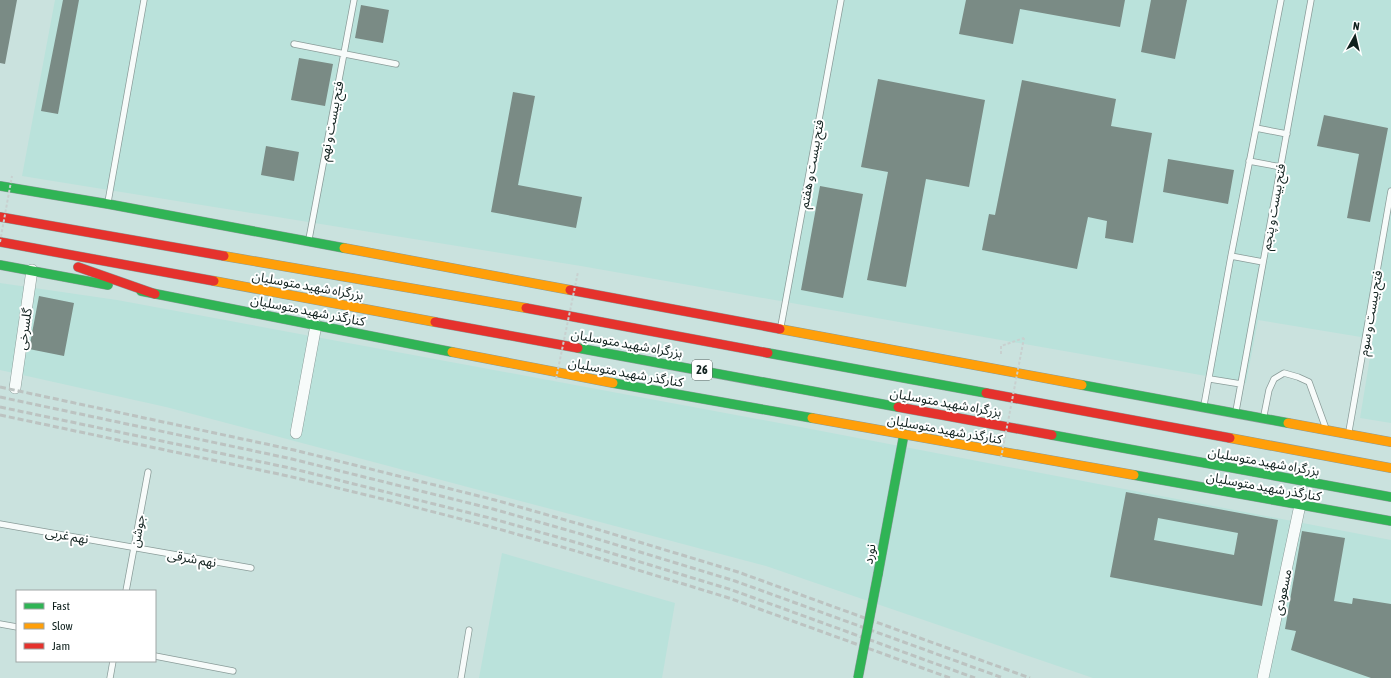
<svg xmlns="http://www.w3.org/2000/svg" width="1391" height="678" font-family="'Asap Condensed','Noto Sans Arabic',sans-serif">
<rect width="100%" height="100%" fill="#cae2de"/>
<path fill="#bae2db" d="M55,0H1391V423L1360,418L1373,339L1258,320L1246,383L581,266L22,176Z
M0,283L117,300L790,425L1391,540V678H1093L766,566L166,407L0,370Z
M502,553L675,603L662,678H479Z"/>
<path fill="#7a8b85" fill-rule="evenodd" d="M0,0H17L5,64L0,63Z
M63,0H79L58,114L41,111Z
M966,0H1125L1120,27L1020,9L1013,44L959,34Z
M1151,0H1187L1175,59L1141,52Z
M361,5L389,10L383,43L355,38Z
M299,58L333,64L325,106L291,100Z
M878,79L985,100L969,187L926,179L906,287L867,280L888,172L861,167Z
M1022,80L1116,99L1111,126L1152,133L1133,243L1105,238L1107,221L1088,217L1077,269L982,250L989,214L995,215Z
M513,92L535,96L518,185L582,197L576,228L491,212Z
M1324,115L1388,128L1370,222L1347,218L1359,154L1317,146Z
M266,146L299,152L294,181L261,175Z
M1168,159L1234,170L1228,204L1163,192Z
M820,186L863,194L843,298L801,290Z
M39,296L74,303L64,356L29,349Z
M1126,492L1278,520L1262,606L1110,577ZM1158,518L1238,533L1234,555L1154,540Z
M1302,531L1345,538L1334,601L1352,604L1353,598L1391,604V678H1371L1291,650L1296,631L1285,629Z"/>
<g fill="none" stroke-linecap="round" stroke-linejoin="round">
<g stroke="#8a9c99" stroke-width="7">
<path id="lane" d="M294,44L396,64
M1256,128L1287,134
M1249,161L1281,167
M108,202L144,0
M309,239L354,0
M1231,256L1263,262
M781,326L841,0
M1210,379L1241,384
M1204,405L1231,256L1281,0
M1236,411L1311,0
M1264,415L1269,390L1274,379L1284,373L1298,377L1309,382L1325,426
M1349,431L1391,191
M0,524L251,568
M126,591L148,472
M0,624L17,627
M155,656L233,671
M110,678L113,661
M461,678L469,630"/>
</g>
<g stroke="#8a9c99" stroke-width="12">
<path id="street" d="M15,388L32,270
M296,433L316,325
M1263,678L1300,505"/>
</g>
<g stroke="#8a9c99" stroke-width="10">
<path id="fast" d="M0,186L108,204L344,248
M0,265L108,285
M141,291L452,352
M578,348L898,407
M768,353L986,393
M613,383L812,418
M1082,385L1288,423
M1052,435L1391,497
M1134,475L1391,521
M878,574L904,434"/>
</g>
<g stroke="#8a9c99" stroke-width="10">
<path id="slow" d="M344,248L570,290
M224,256L526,308
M214,281L435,322
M780,329L1082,385
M452,352L613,383
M812,418L1134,475
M1288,423L1391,442
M1230,438L1391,468"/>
</g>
<g stroke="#8a9c99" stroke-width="10">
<path id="jam" d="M0,217L224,256
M0,242L214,281
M78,267L155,294
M570,290L780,329
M526,308L768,353
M435,322L578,348
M986,393L1230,438
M898,407L1052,435"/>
</g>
<path stroke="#c8d0cf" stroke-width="2" stroke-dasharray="3 2" stroke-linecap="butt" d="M1001,354V346L1024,338"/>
<use href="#lane" stroke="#f7fbfa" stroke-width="5.5"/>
<use href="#street" stroke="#f7fbfa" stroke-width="11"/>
<use href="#fast" stroke="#30b455" stroke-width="9"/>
<use href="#slow" stroke="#ff9f0a" stroke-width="9"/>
<use href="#jam" stroke="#e5322d" stroke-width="9"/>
<path stroke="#bcc3c1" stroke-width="3" stroke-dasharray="6 3" stroke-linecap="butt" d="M0,387L294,450L495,500L583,525L738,572L1030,678
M0,397L292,459L493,509L581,534L735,581L1003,678
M0,407L290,468L490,518L578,543L732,590L975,678
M0,415L288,476L395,502L488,526L576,551L729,598L950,678"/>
<g stroke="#8a9c99" stroke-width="10" stroke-linecap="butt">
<path id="fast-bridge" d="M858,678L878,574"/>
</g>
<path stroke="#c8d0cf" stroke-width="2" stroke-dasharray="3 2" stroke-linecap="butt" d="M0,242L12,176
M556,379L578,272
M1001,458L1024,338"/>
<use href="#fast-bridge" stroke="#30b455" stroke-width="9"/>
</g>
<g text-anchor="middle" stroke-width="4" stroke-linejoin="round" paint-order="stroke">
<rect fill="#fff" stroke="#586462" stroke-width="1" x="692" y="360" width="20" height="20" rx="3"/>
<g font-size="12" font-weight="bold" fill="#10211e">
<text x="702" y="374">26</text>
</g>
<g font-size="13" fill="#10211e" stroke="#fff">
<text transform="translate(331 121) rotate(-79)" y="5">فتح بیست و نهم</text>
<text transform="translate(811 164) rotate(-80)" y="5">فتح بیست و هفتم</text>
<text transform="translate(1273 207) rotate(-80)" y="5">فتح بیست و پنجم</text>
<text transform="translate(308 285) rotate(10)" y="5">بزرگراه شهید متوسلیان</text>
<text transform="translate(308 310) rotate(11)" y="5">کنارگذر شهید متوسلیان</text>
<text transform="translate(1370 313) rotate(-80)" y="5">فتح بیست و سوم</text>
<text transform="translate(24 329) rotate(-82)" y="5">گلسرخی</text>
<text transform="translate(627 343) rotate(10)" y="5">بزرگراه شهید متوسلیان</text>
<text transform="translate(626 372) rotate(10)" y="5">کنارگذر شهید متوسلیان</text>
<text transform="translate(946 402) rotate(10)" y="5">بزرگراه شهید متوسلیان</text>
<text transform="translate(945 429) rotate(10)" y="5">کنارگذر شهید متوسلیان</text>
<text transform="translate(1264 461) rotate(10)" y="5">بزرگراه شهید متوسلیان</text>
<text transform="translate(1264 486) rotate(10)" y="5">کنارگذر شهید متوسلیان</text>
<text transform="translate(137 531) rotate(-80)" y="5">جوشن</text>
<text transform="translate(67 535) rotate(10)" y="5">نهم غربی</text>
<text transform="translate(869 554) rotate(-80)" y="5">نورد</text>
<text transform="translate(192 558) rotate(10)" y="5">نهم شرقی</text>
<text transform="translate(1282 592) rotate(-78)" y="5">مسعودی</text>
</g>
</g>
<rect x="16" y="590" width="140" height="72" fill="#ffffff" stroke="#9fa6a5"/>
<rect x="24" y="603" width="20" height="6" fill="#30b455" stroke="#9fa6a5"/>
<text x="52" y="610" font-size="12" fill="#10211e">Fast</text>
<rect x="24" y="623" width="20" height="6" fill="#ff9f0a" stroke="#9fa6a5"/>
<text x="52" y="630" font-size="12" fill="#10211e">Slow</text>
<rect x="24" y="643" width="20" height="6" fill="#e5322d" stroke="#9fa6a5"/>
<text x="52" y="650" font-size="12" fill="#10211e">Jam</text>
<g transform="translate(1355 36) rotate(8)" stroke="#ffffff" stroke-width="3" paint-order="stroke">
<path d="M0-3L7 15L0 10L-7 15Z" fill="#10211e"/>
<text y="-6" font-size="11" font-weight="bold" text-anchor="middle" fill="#10211e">N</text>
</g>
</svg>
